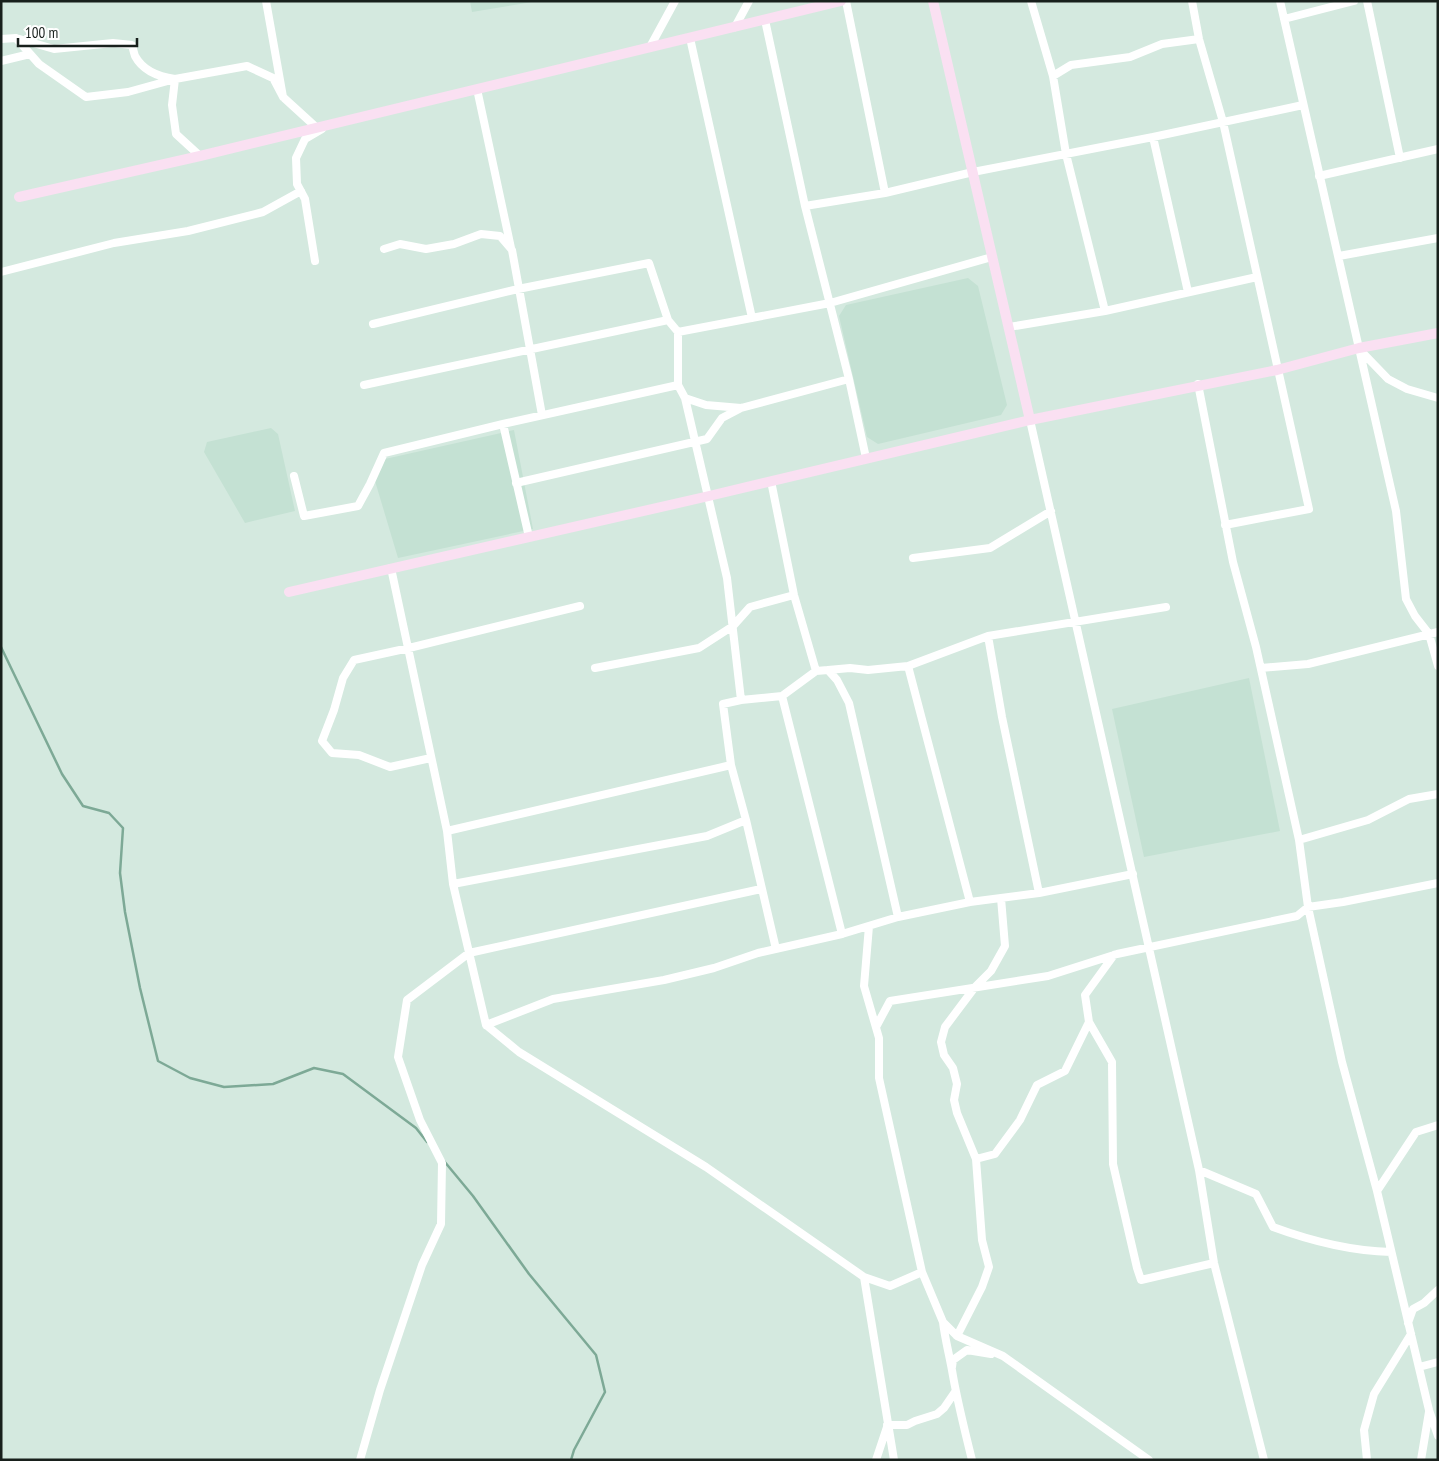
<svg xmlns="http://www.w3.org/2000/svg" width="1439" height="1461" font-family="'PT Sans Narrow',sans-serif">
<rect width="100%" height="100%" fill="#d4e9df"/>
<path fill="#c4e1d3" d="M470,1H538L472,12Z
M968,278L978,286L1007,405L1001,415L878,444L867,437L839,316L846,305Z
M271,428L278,434L295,511L245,523L204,452L207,442Z
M514,430L533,529L398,558L375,481L385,459Z
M1249,678L1280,831L1144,857L1112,709Z"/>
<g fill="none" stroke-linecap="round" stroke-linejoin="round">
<path stroke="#7da996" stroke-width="2.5" d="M1,647L62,774L83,806L109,813L123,828L120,873L125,912L140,988L158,1061L190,1078L224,1087L273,1084L314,1068L343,1074L416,1128L427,1142
M444,1161L473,1196L529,1274L596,1355L605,1392L574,1450L571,1460"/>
<path stroke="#fff" stroke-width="8" d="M266,1L283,97L317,128
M846,1L885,193
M1031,1L1053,76L1066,154L1105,311
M1192,1L1199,39L1223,122L1309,509L1225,525
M1280,1L1396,511L1406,599L1415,616L1429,634L1438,666
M1367,1L1400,158
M1284,19L1354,1
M765,20L805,206L849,379L866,458
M735,27L749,1
M16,38L54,49L113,43L132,45C133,49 134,53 135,56C143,71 160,77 175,79L172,105L176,134L200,156
M690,38L752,318
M1,39L16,38L39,64L86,97L128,92L175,79L247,66L273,78L283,97
M650,47L675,1
M1,61L30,54
M1053,76L1071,65L1130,57L1162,44L1199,39
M477,89L511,248
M1153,137L1188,292
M1319,176L1438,149
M805,206L885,193L973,172L1153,137L1303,105
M384,249L400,244L426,249L454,244L481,234L500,236L512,250L542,415
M1339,256L1438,238
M315,261L305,199L297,184L296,158L305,139L322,129
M1,272L114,243L188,231L263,212L301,191
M373,324L518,289L649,263L668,320L678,332V385L685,398L727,578L741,700
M1009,327L1105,311L1257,277
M678,332L830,303L992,257
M1360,350L1388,379L1407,389L1438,398
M1198,384L1233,562L1256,647L1299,840L1308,907L1342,1062L1377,1191
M364,385L668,320
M685,398L706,405L741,408L849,379
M1030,420L1199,1170L1214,1263L1264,1460
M503,424L529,537
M294,476L304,516L358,506L370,484L384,453L503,424L678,385
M771,481L794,595L816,671
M516,483L707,439L722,418L741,408
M913,558L990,548L1051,511
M391,568L447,831L453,884L486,1025L519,1052L706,1167L864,1277L894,1460
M988,636L1002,717L1039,893
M908,666L970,902
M595,668L699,648L733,626L750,607L794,595
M1261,668L1308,664L1438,632
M828,670L850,668L868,670L908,666L988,636L1166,607
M782,696L842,934
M431,758L390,767L359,755L332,753L322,741L334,710L343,678L354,660L409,648L580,606
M447,831L731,765
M1299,840L1368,820L1409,799L1438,794
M453,884L707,836L746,820
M776,949L746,820L731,765L723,704L741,700L782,696L816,671L828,670L837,680L849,703L898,917
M1114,955L1085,995L1089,1022L1112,1062L1113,1164L1137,1268L1141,1280L1214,1263
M486,1025L553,999L664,980L714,968L758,953L842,934L898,917L970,902L1039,893L1133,874
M876,1027L890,1001L1048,976L1117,954L1297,916L1308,907L1343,902L1438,883
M1438,1125L1416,1132L1377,1191L1429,1410L1438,1436
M976,1159L957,1113L954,1100L957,1084L953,1068L944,1055L941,1042L945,1027L975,987L991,971L1005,946L1001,898
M1199,1170L1256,1194L1273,1227C1311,1241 1351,1251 1391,1252
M922,1272L943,1322L957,1336L1003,1356L1149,1460
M864,1277L890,1286L922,1272L879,1078V1038L864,986L869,926
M943,1322C945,1340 950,1357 953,1376C958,1404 965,1432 972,1460
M1408,1323L1413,1309L1424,1303L1438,1290
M957,1336L982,1287L989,1267L982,1240L976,1159L995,1154L1020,1120L1037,1085L1065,1071L1089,1022
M952,1367L953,1360L967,1350L991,1354
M1419,1367L1438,1362
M887,1425H907L915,1421L937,1414L944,1408L955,1392
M360,1460L380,1390L422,1265L441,1224L442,1163L420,1120L398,1057L407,1000L469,953L761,889
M876,1460L887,1427
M1367,1460L1364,1430L1374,1394L1411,1334
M1421,1460L1429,1412"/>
<path stroke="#fae0f2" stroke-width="10" d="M933,1L1030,420
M19,197L200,156L841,1
M289,592L709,496L1030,420L1277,370L1359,348L1438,333"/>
</g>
<rect width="1439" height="1461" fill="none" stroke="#18201c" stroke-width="5"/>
<path d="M18 38v8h119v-8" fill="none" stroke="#18201c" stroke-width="2.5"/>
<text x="25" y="38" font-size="15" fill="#18201c" stroke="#ffffff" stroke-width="4" paint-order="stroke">100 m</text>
</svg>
